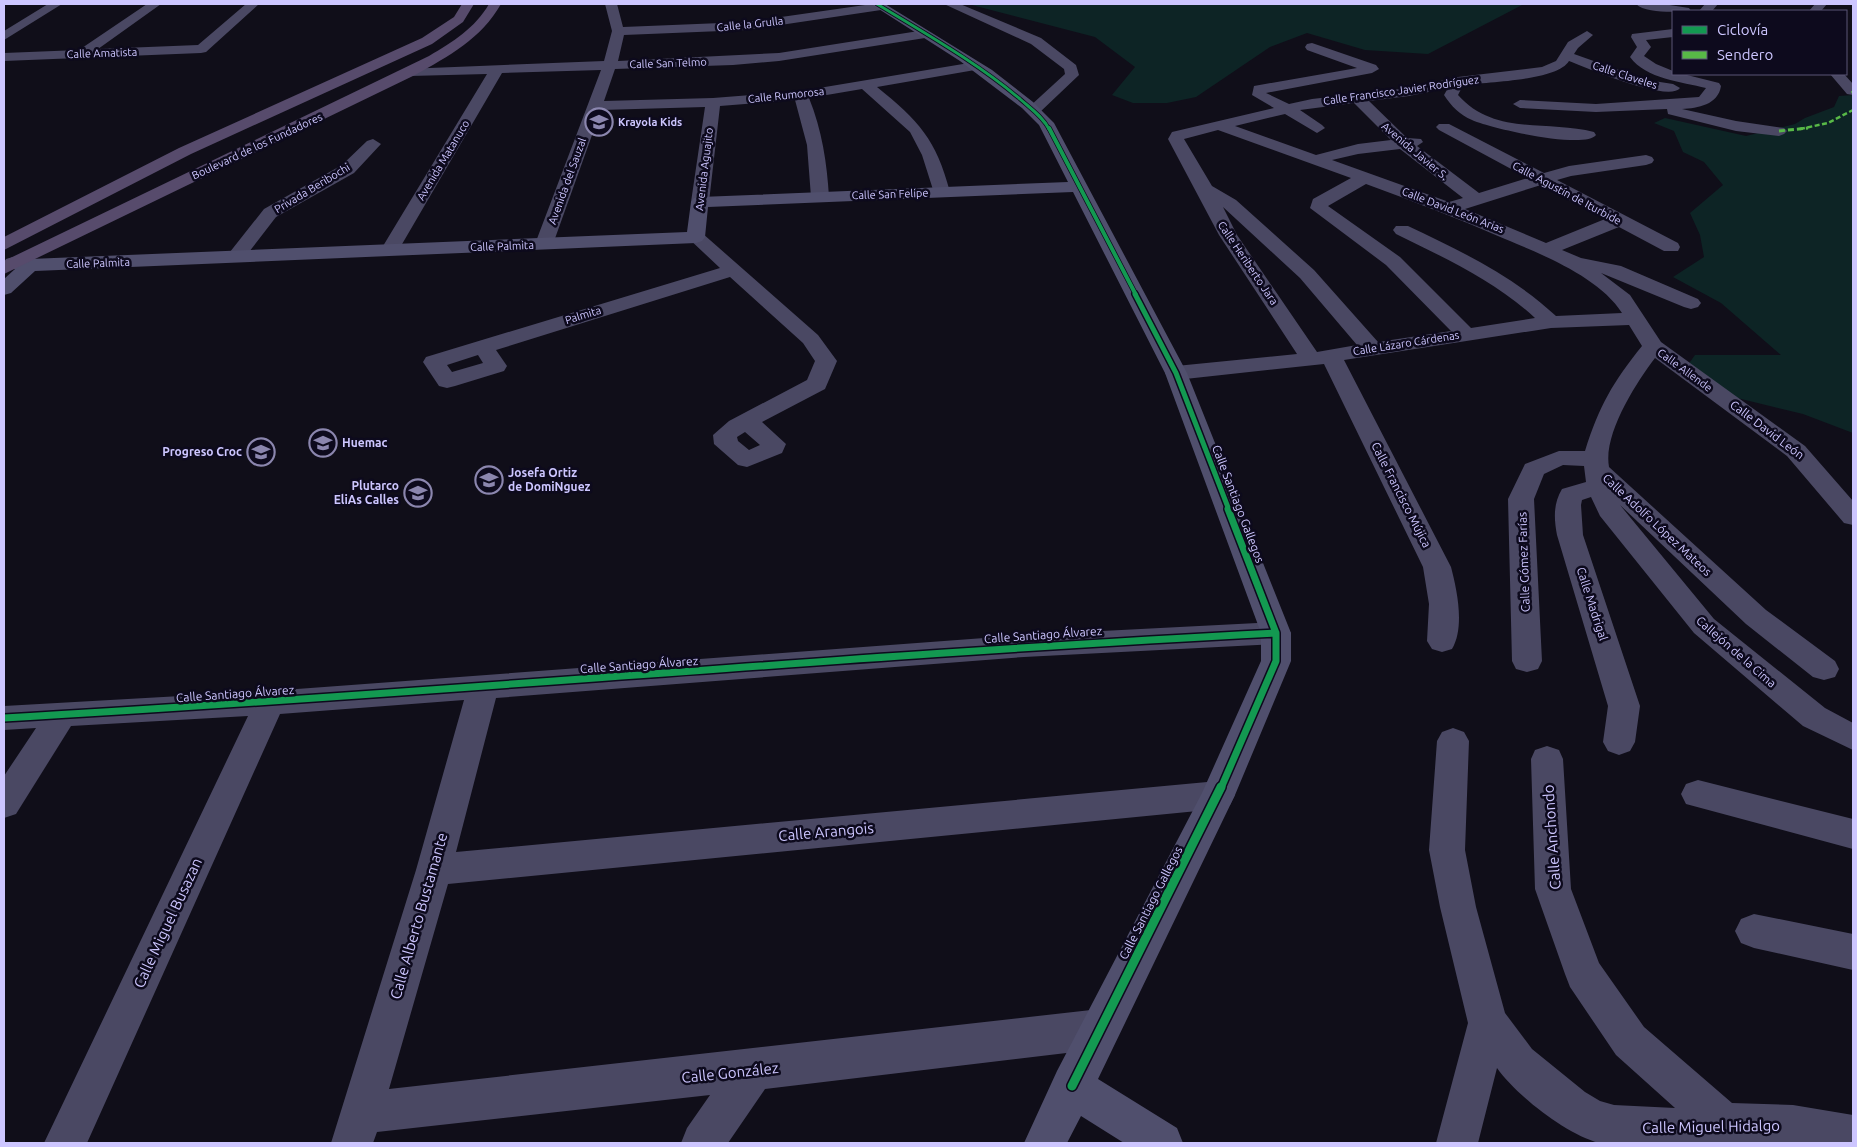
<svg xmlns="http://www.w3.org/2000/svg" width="1857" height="1147" font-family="Ubuntu,sans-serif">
<rect width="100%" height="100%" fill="#100e19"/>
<path fill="#0d2425" d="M968,4H1524L1428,54L1365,50L1307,33L1270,47L1196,97L1167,103H1133L1112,95L1135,67L1095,37Z
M1853,95V433L1803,414L1717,393L1685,369L1695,355H1781L1721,303L1673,277L1704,257L1700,235L1690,213L1723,185L1704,162L1683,152L1674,131L1654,123L1665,118L1746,136L1795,124L1805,118L1834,107L1839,96Z"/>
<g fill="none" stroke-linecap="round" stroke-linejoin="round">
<path fill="#4a4863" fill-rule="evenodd" d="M48,4H62L4,40V31Z
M147,4H161L98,49L198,45L246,4H259L206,52L201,53L4,61V53L79,50Z
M605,4H617L623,27L746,22L872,4H885V9L881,10L746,30L624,35L618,61L779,53L925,30L931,34L925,38L779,61L733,65L615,69L604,101L713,98L801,91L975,62L980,63L982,66L980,69L975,70L877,87C919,121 936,139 950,192L947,196H935L922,155L910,132L862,89L809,98C822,130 827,163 829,197L826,201H814L811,197L807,145L795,100L720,106L709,202L706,206H694L691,202L705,107L601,110L553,244L551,248H537L535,244L601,70L502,73L398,251L396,255H382L380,251L487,74L410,76L403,72L405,69L604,61L612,31Z
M944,4H960L1041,38L1076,65L1079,75L1039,113H1029L1027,110L1029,107L1065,74L1064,69L1031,44Z
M1636,4H1663L1689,8L1691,11C1679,12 1646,14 1636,4Z
M1705,4H1718L1712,11H1699Z
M1815,4H1827L1821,11H1809Z
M1673,29V37L1646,40L1651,47L1644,56L1656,64L1673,71V74H1683L1719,83L1721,86C1718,105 1698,108 1682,109L1736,121L1784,128L1787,131L1784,134L1779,136L1736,131L1668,114L1667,109L1596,112L1520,108L1513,104L1520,100L1596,104L1699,97L1706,88C1682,82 1646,79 1630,57L1637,47L1631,37L1632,34Z
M1587,31L1593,35L1578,48L1574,54L1647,80L1673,84L1680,88C1669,103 1587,68 1569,61C1557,81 1487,82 1463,85L1458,95C1494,136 1548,120 1594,132L1596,135C1585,150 1489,128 1472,120C1460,115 1451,106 1444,95L1448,88L1409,96L1369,101L1407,138L1421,139L1423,142L1417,146L1479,193L1528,178L1439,130L1436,127L1439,124H1449L1544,173L1569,166L1646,155L1652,157L1654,160L1652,163L1646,165L1571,176L1557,180L1678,243L1680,247L1678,251H1664L1619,227L1562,250L1581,258L1621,266L1698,299L1701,303L1698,307L1691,309L1684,307L1601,273L1630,295L1661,342L1805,446L1853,501V525L1844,523L1787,456L1655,358C1636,383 1603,434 1609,467L1766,610L1835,661L1839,669L1835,677L1824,680L1813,677L1746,624L1620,505L1714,619L1825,708L1853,723V750L1803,726L1694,633L1600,516L1591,497L1582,500L1581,505L1583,535L1640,706L1635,742L1630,751L1619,755L1608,751L1603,742L1608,706L1557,535C1554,519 1553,504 1562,489L1586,482L1584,466L1563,465L1544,474L1534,499L1542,661L1538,669L1527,672L1516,669L1512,661L1508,499L1525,464L1559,451H1585C1599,406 1613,382 1642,346L1629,325L1551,328L1344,360L1451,567C1457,590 1465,627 1452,649L1442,652L1432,649L1427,641L1429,604L1423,567L1324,364L1176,380L1168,378L1165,373L1168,368L1176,366L1297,354L1219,235L1168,139L1172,132L1274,108L1252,95L1254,86L1357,68L1307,50L1305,47L1307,44L1312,43L1376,65L1379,69L1372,73L1266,93L1289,104L1312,99L1409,88L1458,77L1542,67L1556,61L1568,42ZM1354,103L1391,140L1358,144L1316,155L1235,126L1285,114L1317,133L1325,128L1322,125L1300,110ZM1218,130L1351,178L1313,199L1310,208L1386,265L1451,331L1378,342L1314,270L1236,200L1212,186L1184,139ZM1400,149L1463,198L1449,202L1332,160L1358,154ZM1366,184C1413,201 1459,219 1505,239C1543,255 1599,277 1622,313L1556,316C1513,276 1461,251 1408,226H1396L1393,230L1396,234C1445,258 1495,281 1535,318L1471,328L1400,257L1328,206ZM1541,185L1605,219L1546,243L1465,209ZM1223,207L1300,278L1357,345L1317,352L1237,235Z
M1830,74H1844L1853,84V95L1847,94Z
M373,139L381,144L354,173L276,217L242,261H228L226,257L264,209L342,165L367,141Z
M696,231L702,233L818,335L837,361L825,389L762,422L786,444L782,453L747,467L738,465L714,444L713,435L729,421L807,380L815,361L803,343L730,277L496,350L507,366L504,371L455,386L447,388L439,386L423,362L426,357L720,268L687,237L690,233ZM478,355L483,363L452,372L447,365ZM745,432L760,445L749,450L738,441L737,437Z
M1276,622L1286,626L1291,633L1286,640L1276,644L1024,657L496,698L456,852L1218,781L1230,785L1235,795L1230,805L1218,809L448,884L389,1089L1100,1009L1114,1015L1120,1029L1114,1043L1100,1049L765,1089L728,1143H681L687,1128L710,1095L377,1132L373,1143H331L416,870L464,700L280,714L87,1143H44L248,716L71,726L16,814L4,818V776L36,728L4,730V706L270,691L1024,635Z
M1453,728L1464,732L1469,741L1465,850L1476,907L1505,1013L1532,1049L1585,1092L1600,1101L1614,1105L1675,1108L1616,1055L1570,987L1565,974L1535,889L1531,759L1535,750L1547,746L1559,750L1563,759L1571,889L1599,963L1644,1027L1732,1103L1793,1105L1853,1115V1143H1599C1566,1134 1517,1096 1497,1068L1478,1143H1436L1468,1023L1440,907L1429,850L1437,741L1442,732Z
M1698,780L1853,819V849L1686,804L1681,794L1686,784Z
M1754,914L1853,934V970L1754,948L1741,943L1735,931L1741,919Z"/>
<path fill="#504f6d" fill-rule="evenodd" d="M871,4H885L992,70L1033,102L1054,123L1187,373L1291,633V661L1235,795L1098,1079L1177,1128L1183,1143H1124L1081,1116L1067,1143H1024L1057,1071L1202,793L1261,661V633L1165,373L1073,192L708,207L705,237L702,241L696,243L35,271L11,293L4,295V279L15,269L6,267L4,263L6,259L13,257L30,259L687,232L691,202L694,198L700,197L1068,182L1039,125L1022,108L960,61Z"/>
<path fill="#574b6c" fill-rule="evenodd" d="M462,4H474L463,22L432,44L191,154L4,250V237L179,148L422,38L454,17Z
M489,4H501C481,39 449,56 415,75L4,274V261L429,56C453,42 475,28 489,4Z"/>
<path stroke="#58b947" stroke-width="2.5" stroke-dasharray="5 2.5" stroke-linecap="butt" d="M1852,91L1853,93
M1800,129L1828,123L1853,110"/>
<path stroke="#58b947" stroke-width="3" stroke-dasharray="6 3" stroke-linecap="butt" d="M1779,131L1808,128"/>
<g stroke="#0d0a1d" stroke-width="4.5">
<path id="cycleway-far4" d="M877,4C926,34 976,62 1020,99C1030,108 1043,117 1049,129"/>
</g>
<g stroke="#0d0a1d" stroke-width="5.5">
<path id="cycleway-far3" d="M1049,128L1136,295"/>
</g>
<g stroke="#0d0a1d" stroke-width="8">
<path id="cycleway-far2" d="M1135,294L1176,373L1229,510"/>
</g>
<g stroke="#0d0a1d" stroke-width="10">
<path id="cycleway-far1" d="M4,718C428,694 851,655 1276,633
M1221,788L1276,661V633L1228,509"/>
</g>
<g stroke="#0d0a1d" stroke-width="12">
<path id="cycleway" d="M1072,1086L1221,787"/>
</g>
<use href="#cycleway-far4" stroke="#139951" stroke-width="3"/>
<use href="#cycleway-far3" stroke="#139951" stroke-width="4"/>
<use href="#cycleway-far2" stroke="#139951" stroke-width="5"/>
<use href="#cycleway-far1" stroke="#139951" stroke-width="7"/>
<use href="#cycleway" stroke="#139951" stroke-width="9"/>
</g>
<defs>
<g id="school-ring" transform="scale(1.4375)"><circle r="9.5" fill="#0d0a1d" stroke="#8b86ae" stroke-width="1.5"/><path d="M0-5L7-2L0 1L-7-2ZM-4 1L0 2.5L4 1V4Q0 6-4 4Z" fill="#8b86ae"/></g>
</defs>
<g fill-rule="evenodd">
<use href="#school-ring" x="599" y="122"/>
<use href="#school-ring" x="323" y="443"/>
<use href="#school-ring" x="261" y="452"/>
<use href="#school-ring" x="489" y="480"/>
<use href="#school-ring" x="418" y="493"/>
</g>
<g text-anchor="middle" stroke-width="5" stroke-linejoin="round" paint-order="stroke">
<g font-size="11" fill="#cdc6ff" stroke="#0d0a1d">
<text transform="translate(750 24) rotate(-6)" y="4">Calle la Grulla</text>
<text transform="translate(102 53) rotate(-2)" y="4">Calle Amatista</text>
<text transform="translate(668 63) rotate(-2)" y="4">Calle San Telmo</text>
<text transform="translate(1625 75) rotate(18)" y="4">Calle Claveles</text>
<text transform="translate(1401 90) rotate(-8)" y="4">Calle Francisco Javier Rodríguez</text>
<text transform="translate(786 95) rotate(-6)" y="4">Calle Rumorosa</text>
<text transform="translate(257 146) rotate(-25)" y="4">Boulevard de los Fundadores</text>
<text transform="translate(1415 151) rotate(40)" y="4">Avenida Javier S.</text>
<text transform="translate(443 160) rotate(-59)" y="4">Avenida Matanuco</text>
<text transform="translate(704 169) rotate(-83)" y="4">Avenida Aguajito</text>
<text transform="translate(567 181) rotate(-70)" y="4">Avenida del Sauzal</text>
<text transform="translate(312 188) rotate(-31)" y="4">Privada Beribochi</text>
<text transform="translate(1567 193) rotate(28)" y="4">Calle Agustín de Iturbide</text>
<text transform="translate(890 194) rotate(-2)" y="4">Calle San Felipe</text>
<text transform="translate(1453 210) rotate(21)" y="4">Calle David León Arias</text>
<text transform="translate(502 246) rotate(-2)" y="4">Calle Palmita</text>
<text transform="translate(98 263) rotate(-2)" y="4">Calle Palmita</text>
<text transform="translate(1248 263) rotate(56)" y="4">Calle Heriberto Jara</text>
<text transform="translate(583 315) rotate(-17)" y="4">Palmita</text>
<text transform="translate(1406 343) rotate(-9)" y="4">Calle Lázaro Cárdenas</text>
<text transform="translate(1685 370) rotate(36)" y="4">Calle Allende</text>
</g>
<g font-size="11" font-weight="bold" fill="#cdc6ff" stroke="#0d0a1d" text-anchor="start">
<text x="618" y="126">Krayola Kids</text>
</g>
<g font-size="12" fill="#cdc6ff" stroke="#0d0a1d">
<text transform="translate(1767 430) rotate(37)" y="4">Calle David León</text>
<text transform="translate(1401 495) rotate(63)" y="4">Calle Francisco Mújica</text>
<text transform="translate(1238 504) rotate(69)" y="4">Calle Santiago Gallegos</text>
<text transform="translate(1657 525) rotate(43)" y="4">Calle Adolfo López Mateos</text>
<text transform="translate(1524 562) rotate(-92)" y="4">Calle Gómez Farías</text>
<text transform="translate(1592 604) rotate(72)" y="4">Calle Madrigal</text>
<text transform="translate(1043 635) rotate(-4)" y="4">Calle Santiago Álvarez</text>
<text transform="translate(1736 652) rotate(41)" y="4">Callejón de la Cima</text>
<text transform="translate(639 665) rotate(-4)" y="4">Calle Santiago Álvarez</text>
<text transform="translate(235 694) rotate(-4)" y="4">Calle Santiago Álvarez</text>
<text transform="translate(1151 903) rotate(-63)" y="4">Calle Santiago Gallegos</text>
</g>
<g font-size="12" font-weight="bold" fill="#cdc6ff" stroke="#0d0a1d" text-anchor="start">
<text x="342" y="447">Huemac</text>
<text x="242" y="456" text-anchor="end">Progreso Croc</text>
<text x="508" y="477">Josefa Ortiz<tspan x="508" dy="14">de DomiNguez</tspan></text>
<text x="399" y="490" text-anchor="end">Plutarco<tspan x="399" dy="14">EliAs Calles</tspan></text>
</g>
<g font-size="15" fill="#cdc6ff" stroke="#0d0a1d">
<text transform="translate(826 832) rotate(-5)" y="5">Calle Arangois</text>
<text transform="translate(1552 837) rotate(-94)" y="5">Calle Anchondo</text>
<text transform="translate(419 916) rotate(-74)" y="5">Calle Alberto Bustamante</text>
<text transform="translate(168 923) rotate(-65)" y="5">Calle Miguel Busazan</text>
<text transform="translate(730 1073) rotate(-6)" y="5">Calle González</text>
<text transform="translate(1711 1127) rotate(-1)" y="5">Calle Miguel Hidalgo</text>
</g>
</g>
<rect width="1857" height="1147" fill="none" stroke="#cdc6ff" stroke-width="10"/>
<rect x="1672" y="10" width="175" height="65" fill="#0d0a1d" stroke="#5a5577"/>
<rect x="1682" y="26" width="25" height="8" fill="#139951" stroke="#5a5577"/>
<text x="1717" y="35" font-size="15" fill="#cdc6ff">Ciclovía</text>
<rect x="1682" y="51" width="25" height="8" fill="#58b947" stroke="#5a5577"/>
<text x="1717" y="60" font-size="15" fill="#cdc6ff">Sendero</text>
</svg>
